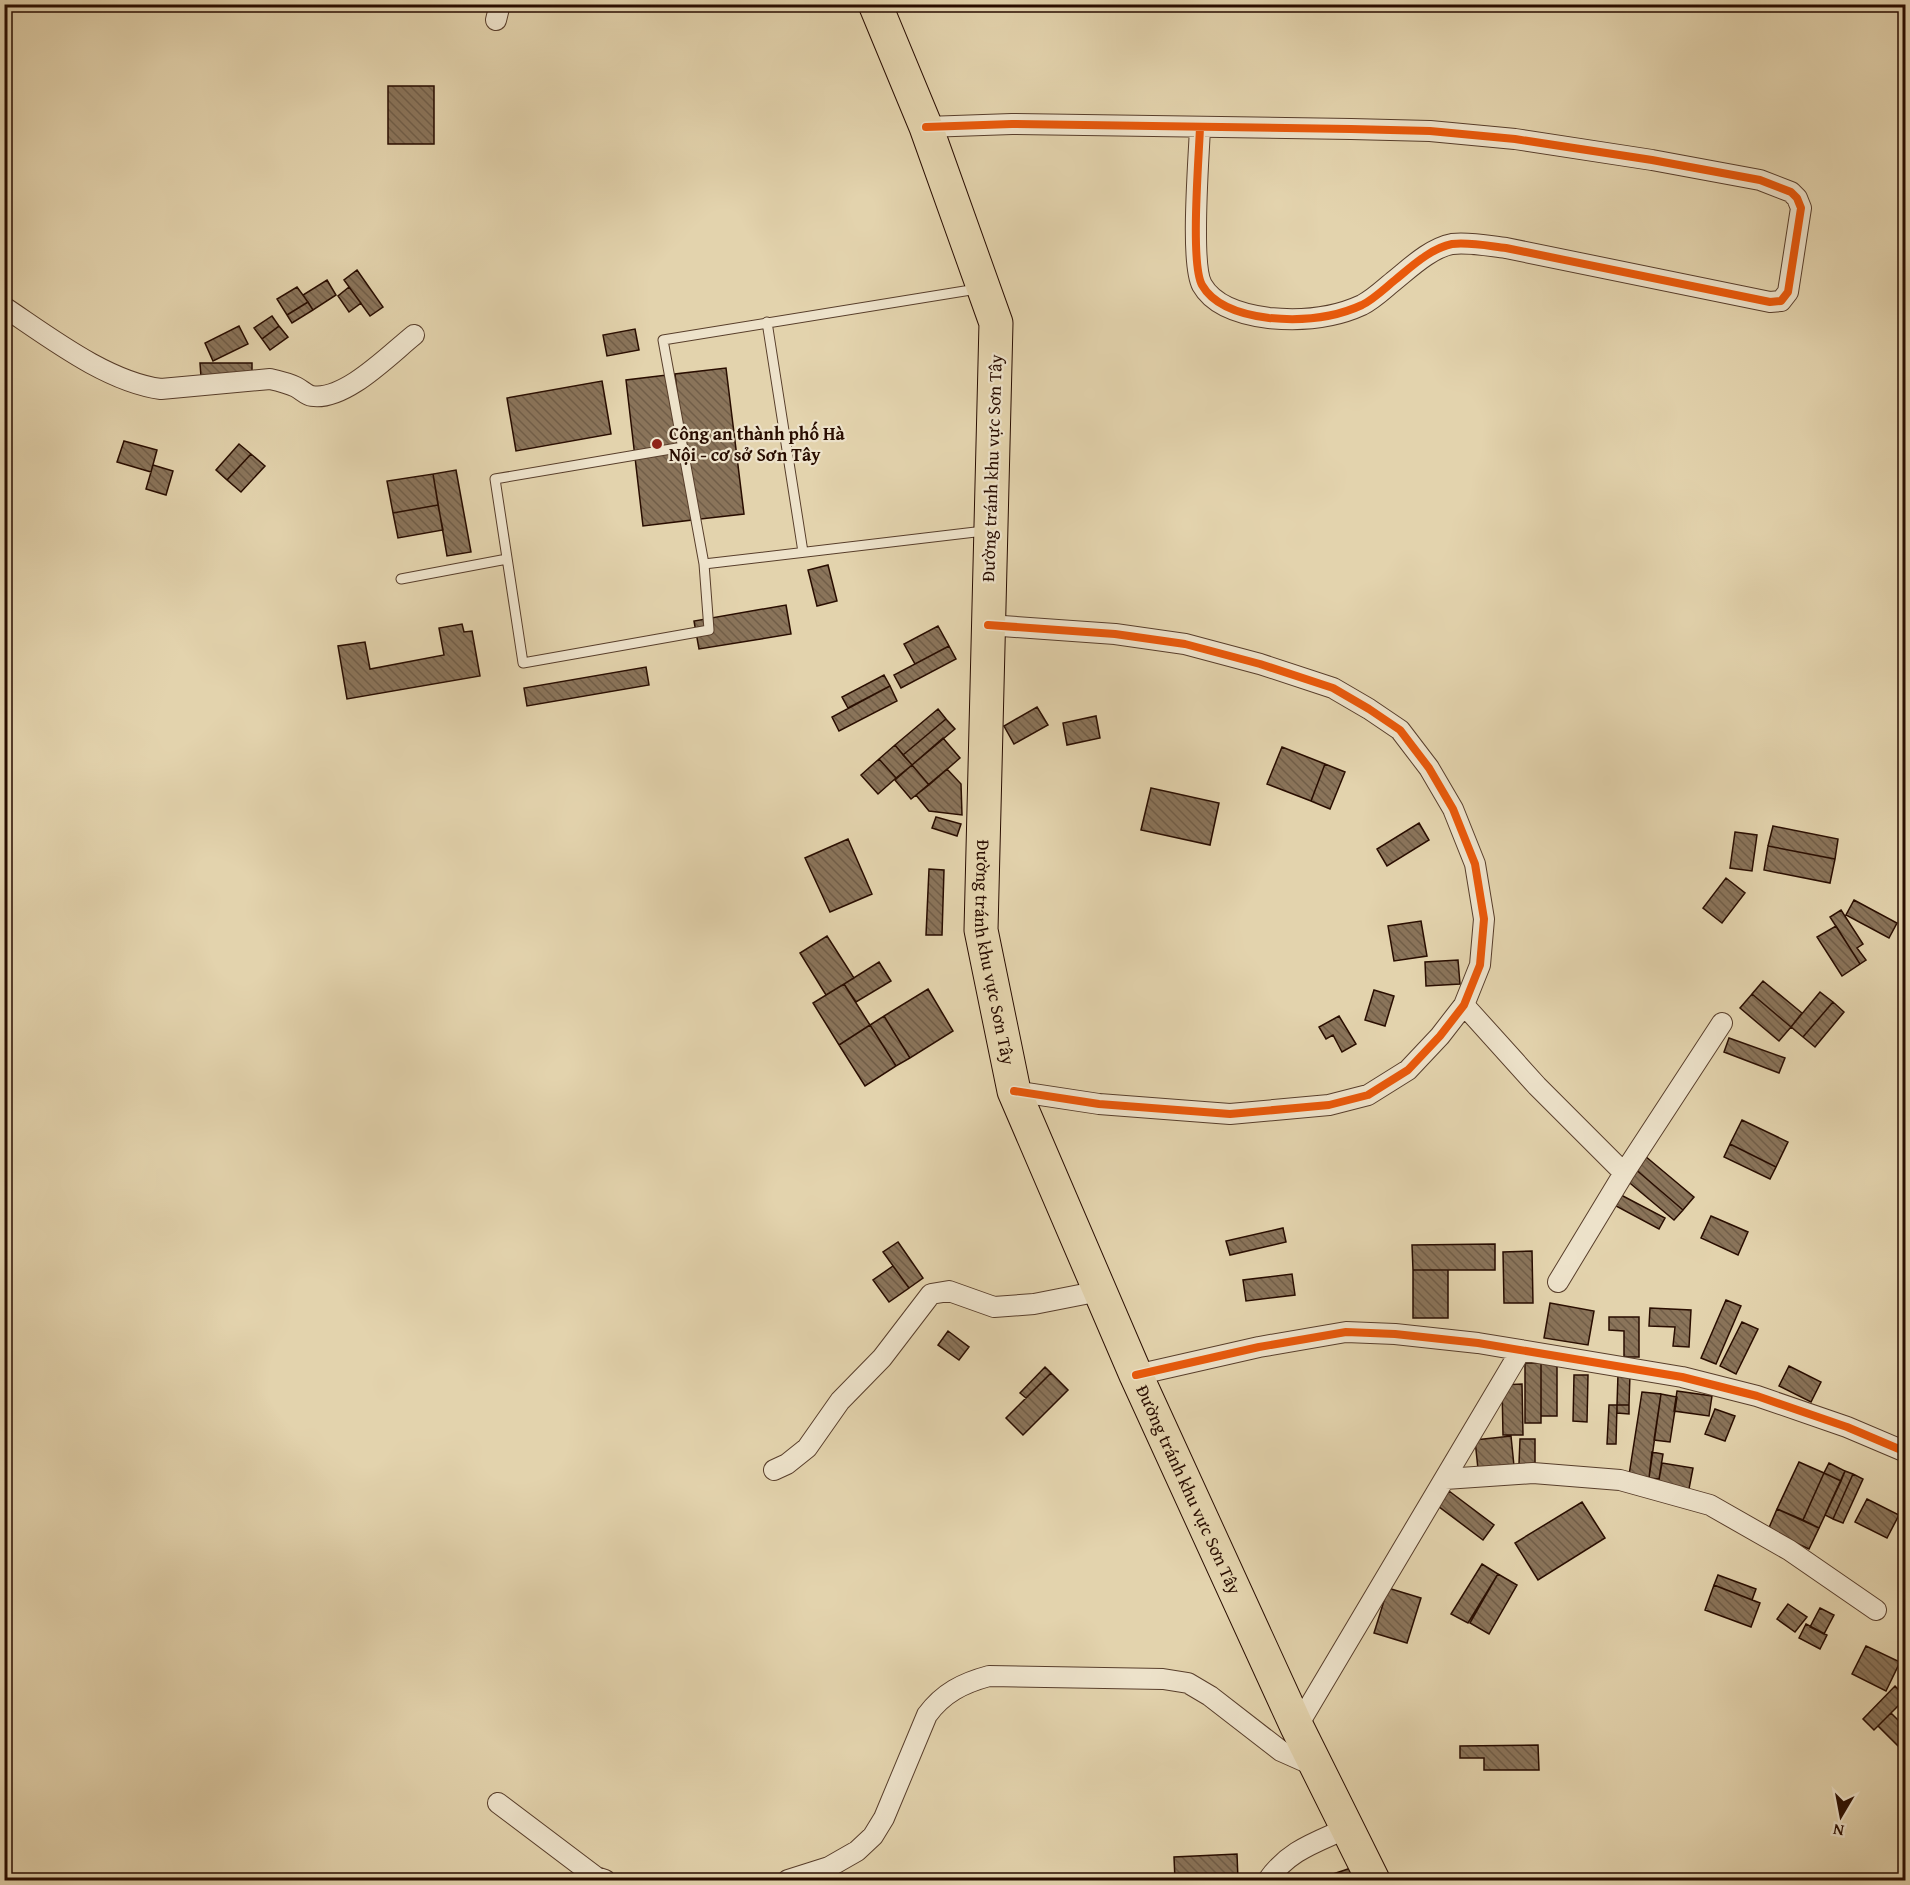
<svg xmlns="http://www.w3.org/2000/svg" width="1910" height="1885" font-family="'Gentium Book Plus',serif">
<defs>
<pattern id="building-back-hatch" width="6" height="6" patternUnits="userSpaceOnUse" patternTransform="scale(1.5)"><rect width="6" height="6" fill="#8a745a"/><path d="M-1 5l2 2M0 0l6 6M5-1l2 2" fill="none" stroke="#715e48"/></pattern>
</defs>
<rect width="100%" height="100%" fill="#e3d3ad"/>
<filter id="stains"><feTurbulence type="fractalNoise" baseFrequency=".00333" numOctaves="4"/><feColorMatrix values="0 0 0 0 .2 0 0 0 0 .09 0 0 0 0 .02 0 0 0 .5 -.17"/></filter>
<radialGradient id="worn" r=".72"><stop offset=".6" stop-color="#630" stop-opacity="0"/><stop offset="1" stop-color="#630" stop-opacity=".3"/></radialGradient>
<path fill="url(#building-back-hatch)" stroke="#290d00" stroke-width="1.5" d="M388,86H434V144H388Z
M357,270L383,307L370,316L344,280Z
M327,280L336,295L313,310L303,295Z
M297,287L308,302L287,315L277,299Z
M349,287L361,303L349,312L338,296Z
M308,302L313,310L292,323L287,315Z
M272,316L279,326L262,339L254,328Z
M239,326L248,344L213,361L205,343Z
M279,326L288,337L270,350L262,339Z
M635,329L639,350L607,356L603,335Z
M200,363H252V377H201Z
M726,368L744,514L692,520L675,374Z
M675,374L692,520L643,526L626,380Z
M602,381L611,434L516,451L507,398Z
M124,441L157,450L151,472L117,462Z
M239,444L251,454L227,480L216,470Z
M251,454L265,466L241,492L227,480Z
M153,465L173,471L166,495L146,489Z
M456,470L471,552L447,556L433,474Z
M433,474L438,505L393,513L387,481Z
M438,505L443,530L398,538L393,513Z
M828,565L837,601L817,606L808,570Z
M786,605L791,634L699,649L694,621Z
M462,624L464,632L472,631L480,676L347,699L338,646L365,642L370,669L444,655L439,628Z
M938,626L949,646L915,664L904,644Z
M949,646L956,659L901,688L894,675Z
M646,667L649,685L527,706L524,688Z
M884,675L890,686L848,708L842,697Z
M890,686L897,701L839,731L832,717Z
M1037,707L1048,725L1014,744L1004,726Z
M938,709L946,719L903,755L895,745Z
M1096,716L1100,738L1067,745L1063,723Z
M946,719L955,729L912,765L903,755Z
M943,738L960,758L929,785L912,765Z
M895,745L912,765L896,778L879,759Z
M1282,747L1325,764L1311,801L1267,784Z
M879,759L896,778L878,794L861,775Z
M1325,764L1345,772L1330,809L1311,801Z
M912,765L929,785L911,799L895,780Z
M947,769L961,784L962,815L929,811L916,795Z
M1151,788L1219,803L1210,845L1141,830Z
M936,817L961,824L957,836L932,828Z
M1419,823L1429,840L1387,866L1377,849Z
M1773,826L1838,839L1835,859L1768,846Z
M1735,832L1757,835L1752,871L1730,868Z
M848,839L872,894L830,912L805,858Z
M1768,846L1835,859L1830,883L1764,870Z
M929,869L944,870L942,935H926Z
M1726,878L1745,893L1722,923L1703,908Z
M1854,900L1897,923L1889,938L1846,915Z
M1841,910L1863,944L1857,948L1866,960L1860,964L1830,917Z
M1421,921L1427,956L1394,961L1388,926Z
M1836,926L1860,964L1842,976L1817,937Z
M827,936L854,978L826,995L800,953Z
M1458,960L1460,984L1426,986L1425,962Z
M879,962L891,981L856,1002L844,984Z
M1763,981L1802,1013L1791,1027L1752,994Z
M844,984L870,1025L839,1045L813,1003Z
M928,989L953,1031L910,1058L884,1016Z
M1374,990L1394,996L1385,1026L1365,1020Z
M1820,992L1833,1002L1803,1037L1791,1027Z
M1752,994L1791,1027L1779,1041L1740,1008Z
M1833,1002L1844,1012L1815,1047L1803,1037Z
M884,1016L910,1058L896,1066L870,1025Z
M1339,1016L1356,1044L1342,1052L1333,1035L1326,1039L1319,1027Z
M870,1025L896,1066L865,1086L839,1045Z
M1729,1038L1785,1058L1779,1073L1724,1052Z
M1742,1120L1788,1142L1776,1167L1730,1144Z
M1730,1144L1776,1167L1770,1179L1724,1157Z
M1645,1156L1694,1197L1683,1210L1634,1168Z
M1634,1168L1683,1210L1674,1220L1625,1179Z
M1621,1195L1665,1218L1659,1229L1616,1206Z
M1711,1216L1748,1232L1738,1255L1701,1238Z
M1283,1228L1286,1242L1230,1255L1226,1241Z
M898,1242L923,1278L909,1288L883,1252Z
M1495,1244V1270H1413L1412,1245Z
M1532,1251L1533,1303H1504L1503,1252Z
M893,1266L909,1288L889,1302L873,1280Z
M1413,1270H1448V1318H1413Z
M1292,1274L1295,1295L1246,1301L1243,1280Z
M1726,1300L1741,1306L1716,1364L1701,1358Z
M1550,1303L1594,1311L1588,1345L1544,1338Z
M1650,1308L1691,1310L1689,1347L1673,1346L1675,1327L1649,1326Z
M1609,1317H1639V1357H1624V1331L1609,1330Z
M1742,1322L1758,1329L1736,1374L1720,1366Z
M948,1331L969,1347L959,1360L938,1345Z
M1525,1363H1541V1423H1525Z
M1541,1363H1557V1416H1541Z
M1789,1366L1821,1382L1811,1402L1779,1386Z
M1045,1367L1051,1373L1026,1398L1020,1393Z
M1051,1373L1068,1390L1023,1435L1006,1418Z
M1618,1374H1630L1629,1405H1617Z
M1574,1375H1588L1587,1422L1573,1421Z
M1522,1384L1523,1435H1503L1502,1385Z
M1677,1391L1712,1396L1709,1416L1674,1411Z
M1642,1392L1661,1394L1649,1478L1629,1475Z
M1661,1394L1677,1397L1670,1442L1654,1440Z
M1609,1405H1617L1616,1444H1607Z
M1617,1405H1629V1414L1617,1413Z
M1715,1409L1735,1416L1725,1441L1705,1434Z
M1511,1436L1514,1466L1478,1469L1475,1440Z
M1520,1439H1535V1464H1519Z
M1652,1452L1663,1454L1659,1479L1649,1478Z
M1799,1462L1824,1473L1803,1520L1777,1509Z
M1662,1463L1693,1468L1689,1489L1658,1485Z
M1829,1463L1845,1471L1841,1481L1824,1473Z
M1845,1471L1853,1474L1833,1519L1825,1515Z
M1824,1473L1841,1481L1819,1528L1803,1520Z
M1853,1474L1863,1479L1843,1523L1833,1519Z
M1449,1491L1494,1525L1483,1540L1438,1506Z
M1867,1499L1899,1515L1887,1538L1855,1522Z
M1582,1502L1605,1538L1538,1580L1515,1543Z
M1777,1509L1819,1528L1809,1549L1768,1530Z
M1482,1564L1498,1574L1468,1623L1451,1614Z
M1498,1574L1517,1585L1489,1634L1470,1623Z
M1718,1575L1756,1589L1752,1600L1714,1585Z
M1714,1585L1760,1603L1751,1627L1705,1610Z
M1388,1588L1421,1598L1407,1643L1374,1633Z
M1788,1604L1807,1617L1795,1632L1777,1619Z
M1820,1608L1834,1615L1824,1634L1810,1627Z
M1806,1624L1827,1635L1820,1649L1799,1638Z
M1866,1646L1900,1662L1886,1691L1852,1674Z
M1895,1686L1906,1698L1874,1730L1863,1719Z
M1891,1713L1906,1728V1750L1904,1752L1878,1726Z
M1538,1745L1539,1770H1484V1758H1460V1746Z
M1237,1854L1238,1880H1175L1174,1857Z
M1351,1868L1355,1880H1315Z"/>
<g fill="none" stroke-linecap="round" stroke-linejoin="round">
<g stroke="#583e2b" stroke-width="11">
<path id="lane" d="M767,322L803,552
M683,447L495,479L523,663L709,630L704,564L663,340L977,289
M704,564L984,531
M401,579L507,559"/>
</g>
<g stroke="#583e2b" stroke-width="22">
<path id="street" d="M496,20L500,4
M926,127L1012,124L1351,129L1430,131L1515,139L1652,160L1760,180L1791,192L1797,198L1801,208L1788,292L1781,301L1770,302L1506,248C1489,246 1470,242 1452,244C1431,248 1411,267 1395,280C1385,288 1374,299 1362,305C1334,318 1300,321 1269,318C1245,315 1215,308 1202,285C1190,263 1199,157 1200,127
M4,307C49,337 107,382 161,389L270,379C279,381 288,383 296,387C302,390 306,395 312,396C345,401 389,355 414,335
M988,625L1115,634L1185,644L1260,664L1333,688L1369,709L1400,730L1429,768L1453,809L1475,864L1484,919L1480,965L1464,1005L1440,1036L1408,1070L1368,1095L1329,1105L1230,1114L1099,1104L1014,1091
M1464,1005L1537,1086L1624,1173
M1558,1282L1624,1173L1722,1023
M1136,1375L1259,1347L1346,1332L1395,1334L1478,1343L1682,1377L1757,1396L1847,1427L1906,1452
M774,1470L787,1464L807,1448L840,1401L882,1358L931,1294L949,1291L994,1307L1034,1304L1100,1291
M1445,1479L1533,1473L1620,1480L1710,1505L1789,1550L1876,1610
M1297,1727L1521,1350
M498,1803L596,1877L605,1880
M788,1880L829,1867L857,1851L873,1836L884,1818L927,1715C943,1693 963,1683 989,1676L1163,1679L1188,1683L1210,1696L1281,1751L1317,1767
M1268,1880C1289,1850 1315,1843 1347,1828"/>
</g>
<g stroke="#290d00" stroke-width="35">
<g id="highway">
<path id="s1" d="M875,4L926,127L996,323L981,930L1014,1091L1136,1375L1297,1727L1373,1880"/>
</g>
</g>
<use href="#lane" stroke="#ede2ca" stroke-width="9"/>
<use href="#street" stroke="#ede2ca" stroke-width="20"/>
<use href="#highway" stroke="#e3d3ad" stroke-width="33"/>
<g stroke="#ede2ca" stroke-width="11">
<path id="cycleway" d="M926,127L1012,124L1351,129L1430,131L1515,139L1652,160L1760,180L1791,192L1797,198L1801,208L1788,292L1781,301L1770,302L1506,248C1489,246 1470,242 1452,244C1431,248 1411,267 1395,280C1385,288 1374,299 1362,305C1334,318 1300,321 1269,318C1245,315 1215,308 1202,285C1190,263 1199,157 1200,127
M988,625L1115,634L1185,644L1260,664L1333,688L1369,709L1400,730L1429,768L1453,809L1475,864L1484,919L1480,965L1464,1005L1440,1036L1408,1070L1368,1095L1329,1105L1230,1114L1099,1104L1014,1091
M1136,1375L1259,1347L1346,1332L1395,1334L1478,1343L1682,1377L1757,1396L1847,1427L1906,1452"/>
</g>
<use href="#cycleway" stroke="#e8590c" stroke-width="8"/>
</g>
<circle fill="#8f2418" stroke="#ede2ca" stroke-width="2" cx="657" cy="444" r="6"/>
<g text-anchor="middle" stroke-width="4.5" stroke-linejoin="round" paint-order="stroke">
<g font-size="18" font-weight="bold" fill="#290d00" stroke="#ede2ca" text-anchor="start">
<text x="669" y="440">Công an thành phố Hà<tspan x="669" dy="21">Nội - cơ sở Sơn Tây</tspan></text>
</g>
<g font-size="18" fill="#290d00" stroke="#ede2ca">
<text transform="translate(992 468) rotate(-88)" y="6">Đường tránh khu vực Sơn Tây</text>
<text dy="6" stroke="none"><textPath href="#s1" startOffset="972">Đường tránh khu vực Sơn Tây</textPath></text>
<text dy="6" stroke="none"><textPath href="#s1" startOffset="1548">Đường tránh khu vực Sơn Tây</textPath></text>
</g>
</g>
<rect width="1910" height="1885" fill="none" stroke="#e3d3ad" stroke-width="24"/>
<rect x="6" y="6" width="1898" height="1873" fill="none" stroke="#290d00" stroke-width="3"/>
<rect x="12" y="12" width="1886" height="1861" fill="none" stroke="#290d00" stroke-width="1.5"/>
<g transform="translate(1841 1816) rotate(190)" stroke="#ede2ca" stroke-width="4.5" paint-order="stroke">
<path d="M0-4.5L10 22L0 15L-10 22Z" fill="#290d00"/>
<text y="-9" font-size="16" font-weight="bold" text-anchor="middle" fill="#290d00">N</text>
</g>
<rect width="100%" height="100%" filter="url(#stains)"/>
<rect width="100%" height="100%" fill="url(#worn)"/>
</svg>
